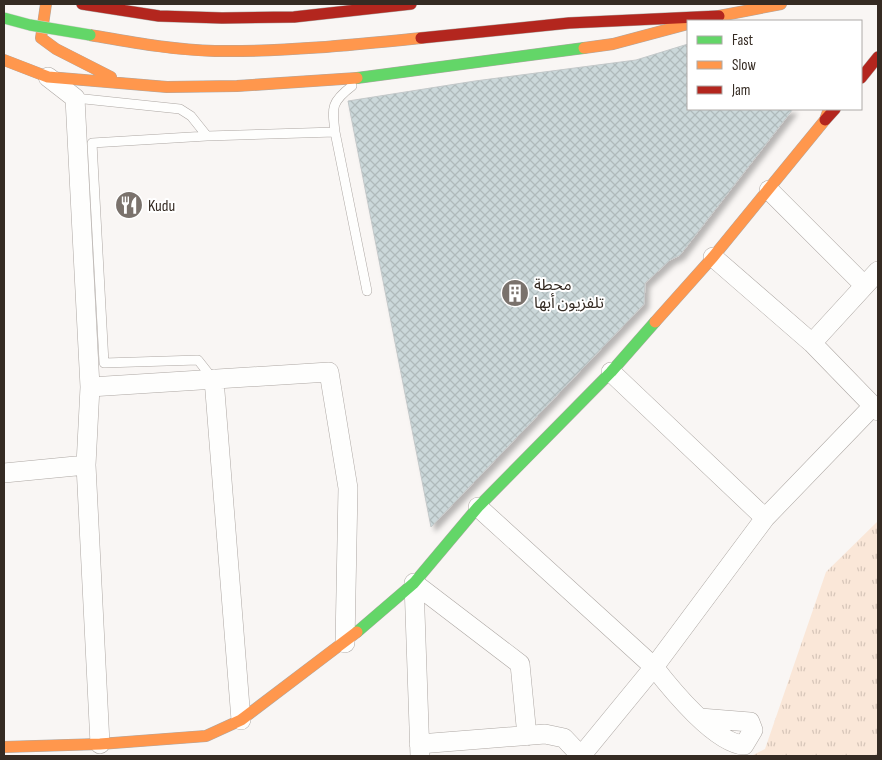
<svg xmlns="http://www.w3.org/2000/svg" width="882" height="760" font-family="'Sofia Sans Condensed','Noto Sans Arabic',sans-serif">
<defs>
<pattern id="grass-tufts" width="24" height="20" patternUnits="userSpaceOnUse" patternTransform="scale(1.25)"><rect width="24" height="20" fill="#fae7d8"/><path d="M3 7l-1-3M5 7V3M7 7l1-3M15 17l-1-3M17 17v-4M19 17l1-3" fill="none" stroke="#d7c6b9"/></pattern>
<pattern id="building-cross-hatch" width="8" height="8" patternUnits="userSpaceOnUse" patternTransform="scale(1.25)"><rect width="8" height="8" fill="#cbd8da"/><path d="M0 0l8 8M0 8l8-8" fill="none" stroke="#afbabb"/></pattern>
<filter id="shadow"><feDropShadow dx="4.5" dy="4.5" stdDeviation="2.5" flood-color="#0004"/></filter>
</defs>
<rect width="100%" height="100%" fill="#f9f6f4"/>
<path fill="url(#grass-tufts)" d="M878,521V756H751L765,749L826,572Z"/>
<path fill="url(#building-cross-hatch)" stroke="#c3c8c9" filter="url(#shadow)" d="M688,44V109H793L680,255L670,260L645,283L644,304L431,527L348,101L475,81L636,60Z"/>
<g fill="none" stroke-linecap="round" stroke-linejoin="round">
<g stroke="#ada7a3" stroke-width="10">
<path id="lane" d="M75,98L180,109L191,116L207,136
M335,132C332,107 331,102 352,86
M213,379L198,360L104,363L92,143L207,136L335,132L367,291"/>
</g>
<g stroke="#ada7a3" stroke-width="20">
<path id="street" d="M48,77L75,98L90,387L86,465L100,744
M769,190L864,285
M713,257L812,343L878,411
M812,343L878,271
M611,372L765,518
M214,379L241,720
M90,387L329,372L348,488L345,643
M4,473L86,465
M478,507L654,667C671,689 716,744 744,745L753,730L750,722L700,718
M414,583L520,664L527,736
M414,583L420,756
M419,744L545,734L564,738L581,756
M581,756L654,667L765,518L873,406"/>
</g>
<g stroke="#ada7a3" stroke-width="12">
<path id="fast" d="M357,78L584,48
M357,632L414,583L478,507L611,372L655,322"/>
</g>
<g stroke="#ada7a3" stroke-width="12">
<path id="slow" d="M46,4L41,38L56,49L111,77
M719,16L781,4
M90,35C131,42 173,50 215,51C284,52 352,45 421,38
M584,48L613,44L688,24
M4,60L48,77L167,87L237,86L357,78
M655,322L713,257L825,120L829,109
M4,747L100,744L206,736L241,720L357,632"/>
</g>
<g stroke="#ada7a3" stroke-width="12">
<path id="jam" d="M82,4L159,16L222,18L294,17L411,4
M421,38L569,23L719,16
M861,78L878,57
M825,120L835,109"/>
</g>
<use href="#lane" stroke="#fefefd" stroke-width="9"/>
<use href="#street" stroke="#fefefd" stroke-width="19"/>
<use href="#fast" stroke="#63d668" stroke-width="11"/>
<use href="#slow" stroke="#ff974d" stroke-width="11"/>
<use href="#jam" stroke="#b3261e" stroke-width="11"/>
<g stroke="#d4d1cf" stroke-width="12" stroke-linecap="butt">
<path id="fast-bridge" d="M4,18L30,25L90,35"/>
</g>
<use href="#fast-bridge" stroke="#63d668" stroke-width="11"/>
</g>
<defs>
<g id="restaurant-disc" transform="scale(1.4375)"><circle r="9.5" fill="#7a726c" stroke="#fff"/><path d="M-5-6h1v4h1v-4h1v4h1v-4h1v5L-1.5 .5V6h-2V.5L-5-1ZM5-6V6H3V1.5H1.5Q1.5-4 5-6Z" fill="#fff"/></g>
<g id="building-disc" transform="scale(1.4375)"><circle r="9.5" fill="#7a726c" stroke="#fff"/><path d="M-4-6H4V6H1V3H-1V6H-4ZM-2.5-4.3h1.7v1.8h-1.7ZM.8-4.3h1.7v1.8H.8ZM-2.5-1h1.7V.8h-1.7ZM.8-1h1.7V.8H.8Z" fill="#fff"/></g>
</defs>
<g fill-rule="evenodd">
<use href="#restaurant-disc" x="129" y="205"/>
<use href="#building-disc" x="515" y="293"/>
</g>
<g text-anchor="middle" stroke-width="4" stroke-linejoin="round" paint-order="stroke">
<g font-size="16" fill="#352b23" stroke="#fff" text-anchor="start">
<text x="148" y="211">Kudu</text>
<text x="534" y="290">محطة<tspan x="534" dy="18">تلفزيون أبها</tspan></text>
</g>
</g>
<rect width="882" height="760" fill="none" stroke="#352b23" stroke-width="10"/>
<rect x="687" y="20" width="175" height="90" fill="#ffffff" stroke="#aeaaa7"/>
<rect x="697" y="36" width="25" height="8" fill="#63d668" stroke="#aeaaa7"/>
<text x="732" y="45" font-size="15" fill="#352b23">Fast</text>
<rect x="697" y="61" width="25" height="8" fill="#ff974d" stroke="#aeaaa7"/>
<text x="732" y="70" font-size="15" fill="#352b23">Slow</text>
<rect x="697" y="86" width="25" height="8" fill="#b3261e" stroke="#aeaaa7"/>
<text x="732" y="95" font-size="15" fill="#352b23">Jam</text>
</svg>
